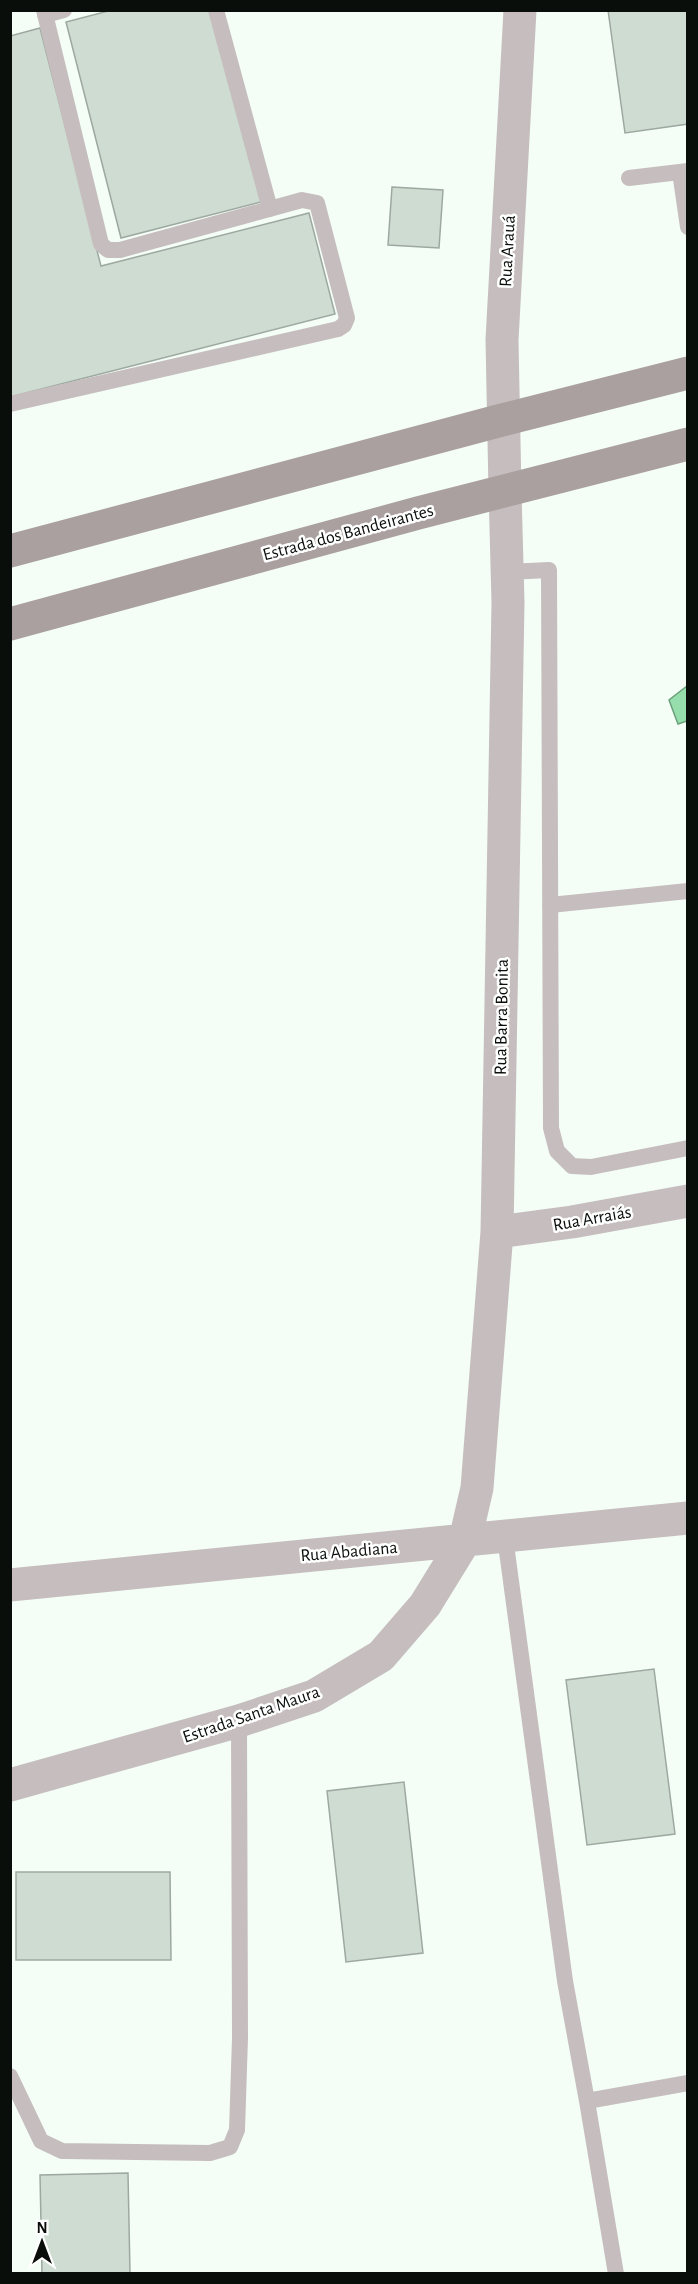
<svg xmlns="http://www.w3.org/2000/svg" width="698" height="2284" font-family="'Alegreya Sans',sans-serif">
<rect width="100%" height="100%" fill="#f4fef7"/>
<path fill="#96deac" stroke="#6ca07c" stroke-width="1.5" d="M687,686V721L678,724L669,700Z"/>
<path fill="#cfdcd2" stroke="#9da9a0" stroke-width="1.5" d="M112,10H211L261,202L121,238L66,22Z
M608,10H688V124L625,133Z
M40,28L101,266L309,213L335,314L10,397V36Z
M392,187L443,190L439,248L388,245Z
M654,1669L675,1834L587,1845L566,1680Z
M404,1782L423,1953L346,1962L327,1791Z
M16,1872H170L171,1960H16Z
M128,2173L130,2274H42L40,2175Z"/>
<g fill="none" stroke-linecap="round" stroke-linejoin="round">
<path stroke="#c6bebe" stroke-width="16" d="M216,10L270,209
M45,15L64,10
M680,172L688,227
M629,178L688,171
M10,404L338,329L344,325L347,318L317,203L302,200L120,250H108L101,244L44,10
M508,572L549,570L551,1128L557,1151L572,1166L591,1167L688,1148
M550,905L688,891
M505,1537L565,1981L587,2101
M10,2076L41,2141L62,2151L210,2153L230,2147L237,2130L240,2038L239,1721
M616,2274L587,2101L688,2083"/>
<path stroke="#c6bebe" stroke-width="33" d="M497,1232L572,1222L688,1201
M10,1585L688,1518
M10,1785L239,1721L314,1696L381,1656L425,1605L465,1540L477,1488L497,1232L508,602L505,491"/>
<path stroke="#c6bebe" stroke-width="33" d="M505,491L502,340L520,10"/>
<path stroke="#aba0a0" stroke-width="33" d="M10,551L502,420L688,373
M10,624L418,513L688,444"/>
</g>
<g text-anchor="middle" stroke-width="5" stroke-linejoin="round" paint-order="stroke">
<g font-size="18" fill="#0a0e0b" stroke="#fff">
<text transform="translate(507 251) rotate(-87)" y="6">Rua Arauá</text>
<text transform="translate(348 532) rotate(-15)" y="6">Estrada dos Bandeirantes</text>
<text transform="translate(501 1017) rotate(-89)" y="6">Rua Barra Bonita</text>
<text transform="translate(592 1218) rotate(-10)" y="6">Rua Arraiás</text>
<text transform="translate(349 1551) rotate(-5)" y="6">Rua Abadiana</text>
<text transform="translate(251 1714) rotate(-19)" y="6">Estrada Santa Maura</text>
</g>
</g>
<rect width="698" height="2284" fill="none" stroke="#0a0e0b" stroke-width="24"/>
<g transform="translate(42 2242)" stroke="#ffffff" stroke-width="4.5" paint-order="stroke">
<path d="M0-4.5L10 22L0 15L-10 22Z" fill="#0a0e0b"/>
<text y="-9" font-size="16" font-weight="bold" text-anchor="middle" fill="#0a0e0b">N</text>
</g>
</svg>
